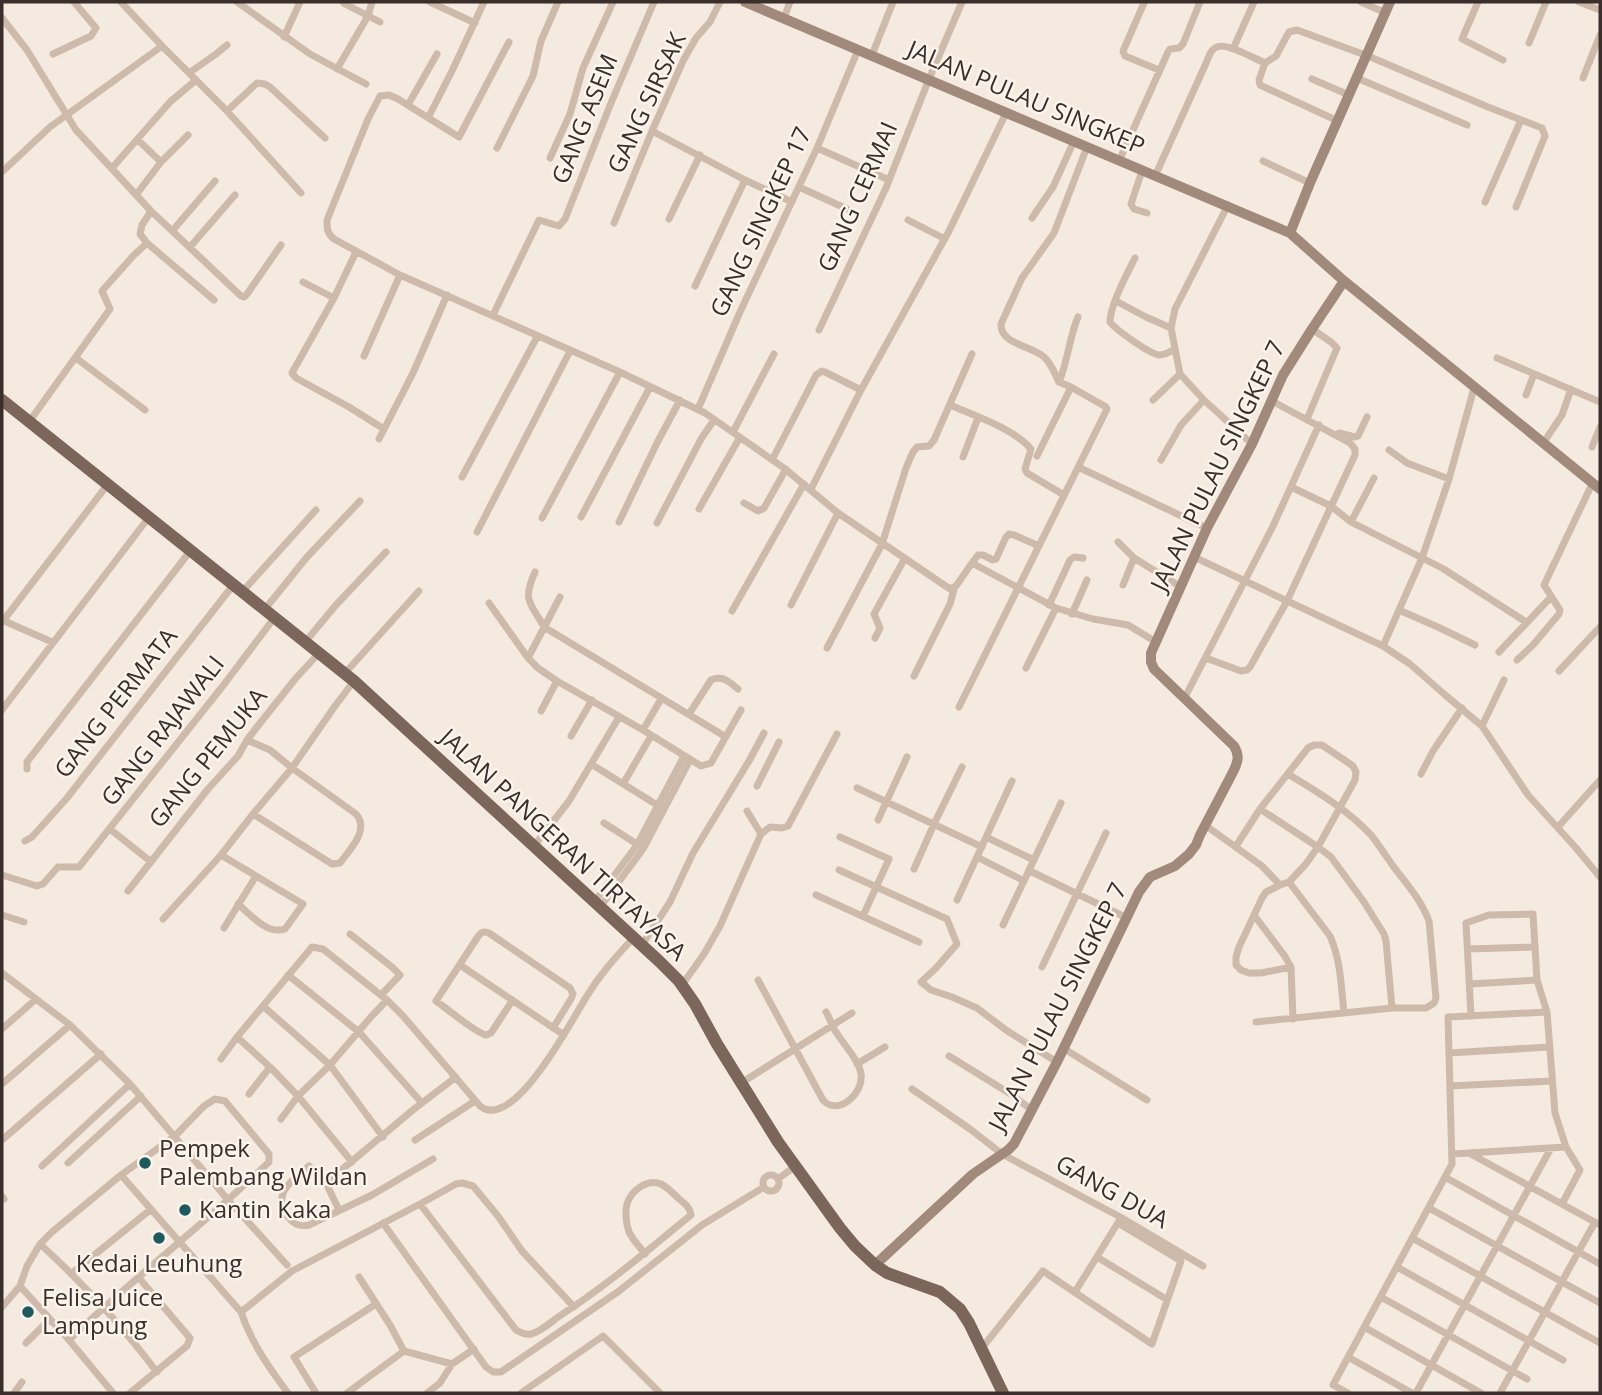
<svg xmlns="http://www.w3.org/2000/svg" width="1602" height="1395" font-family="'Open Sans',sans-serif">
<rect width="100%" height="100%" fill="#f4eadf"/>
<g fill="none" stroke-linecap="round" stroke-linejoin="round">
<path stroke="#cdbaaa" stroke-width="7" d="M121,2L162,46L227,111L301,193
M237,2L310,54L366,84
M343,2L345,4L380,22
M430,2L475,23
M1361,2L1386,13
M1478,2L1462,39L1503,60
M1579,2L1600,10
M1144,3L1123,51L1125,56L1159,70
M2,18L27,50L76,130L151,211L241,296L244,297L247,294L281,245
M784,18L790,2
M284,37L300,2
M509,42L459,137L398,99L389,95L380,96L368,119L327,220C327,229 327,233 334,239L400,275L620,372L705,413L784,468L838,513L950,589L956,586L972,563L1056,608L1093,619L1128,625L1156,642
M1529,43L1546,2
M1233,49L1254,2
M53,54L91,36L96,28L74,2
M872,55L893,2
M1265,63L1276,56L1289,32L1297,30L1368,56L1488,107L1542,128L1545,136L1516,207
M1265,63L1259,80L1260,85L1338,121
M337,69L368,16L372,2
M189,73L216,54L227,45
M1357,78L1467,125
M1583,78L1600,35
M1312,79L1349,95
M408,105L437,54
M227,111L257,83L265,84L270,87L325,138
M428,118L452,71L484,2
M652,131L745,180L792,202
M138,140L161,162
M497,148L533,76L541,41L558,2
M817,148L889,180
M550,158L570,114L583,68L613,2
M1119,161L1168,52L1170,49L1179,48L1183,44L1200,2
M1263,161L1310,183
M112,168L170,102L196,80
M3,171L50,127L162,46
M1142,171L1131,204L1134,209L1147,213
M1155,176L1207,61C1209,56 1211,49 1217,47C1226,42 1255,59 1265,63
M799,187L847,209
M136,195L161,162L188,135
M1485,202L1521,120
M1228,205L1175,309L1171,328L1180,374L1204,400L1252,444
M151,211L142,225L140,234L147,243L214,300
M1032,218L1053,187L1074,141
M669,219L700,155
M908,220L945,239
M614,223L652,131L683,61L696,38L710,22L720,2
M173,230L215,181
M190,247L235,195
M356,252L334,298L292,373L296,378L349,407L384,429
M1135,258C1127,274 1110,305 1110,322C1116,330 1150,354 1159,355C1164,355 1170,352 1175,349
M303,282L334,298
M695,286L745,180
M1116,301L1146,317L1171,328
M493,315L539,220L559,226L565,219L611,103L654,2
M819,330L886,188L929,79L962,2
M364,356L400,275
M76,358L145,410
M1497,358L1600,402
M1059,382C1055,374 1051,363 1044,357C1032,346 1000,344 1001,324L1022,278L1054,233L1087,147
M1071,387L1059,382C1068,361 1069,338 1078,317
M1526,395L1534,374
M1153,400L1180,374
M950,405C975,416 1013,428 1031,449L1025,469L1027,473L1064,495
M698,409L740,312L817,148L858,50
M1307,419L1337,348L1331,342L1312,329
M29,422L110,309L102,291L133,256L147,243
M733,432L774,354
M1339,433L1355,437L1358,436L1367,417
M379,439L413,373L447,295
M1544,442L1562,415L1571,389
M1592,447L1600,427
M1389,450L1407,463L1449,479
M963,457L978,418
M772,460L816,375L822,371L825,372L861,390
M1161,460L1181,425L1204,400
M1078,467L1207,528
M462,477L537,337
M1291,487L1331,506L1351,522L1442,568L1526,622
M811,489L861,390L949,231L1006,113
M744,503L758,511L764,508L786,469
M699,509L740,437
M581,517L650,387
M542,518L620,372
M619,522L657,443L680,400
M1351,522L1374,478
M657,523L701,439L714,420
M477,532L570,351
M1118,542L1134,558L1181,587
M1194,557L1383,646L1410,664L1444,694L1482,726L1528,795L1576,848L1600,877
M972,563L978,555H983L993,560L996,559L1006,537L1009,534L1014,535L1039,546
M535,572C522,601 530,602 544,627L726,737
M1123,585L1134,558
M243,591L316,510
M489,603L528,658L538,668L557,681L643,730L701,766L711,763L741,710
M791,605L838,513
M1049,605L1070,560L1074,557L1083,558
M265,609L307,557L360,501
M1399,610L1440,628L1475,645
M732,611L804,484
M1072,614L1087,580
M2,620L52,642
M3,621L108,484
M875,638L880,628L874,614L905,558
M306,641L336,605L386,552
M1383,646L1422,558L1449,479L1474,388
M827,648L882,544L906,468L913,452L917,447L929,446L934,440L972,354
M1499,652L1551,597
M528,658L560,597
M1206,658L1241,671L1247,670L1250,667L1287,601L1355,455V449L1350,443L1272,401
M1517,660L1533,645L1559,614L1560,610L1544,585L1593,482
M1026,668L1056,608
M1559,671L1600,627
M345,673L419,591
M914,676L950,604L954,589
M1184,699L1273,526L1319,425
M959,707L1107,409L1106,407L1071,387L1037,456
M2,710L149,517
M541,711L557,681
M689,714L711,680C723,675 729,682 738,689
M1482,726L1504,680
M643,730L661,699
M571,736L592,700
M247,740L270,750L292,768L356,814C370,830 350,849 340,863L332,864L253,814
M591,764L662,808
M27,769V762L191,550
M1421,774L1433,751L1462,708
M623,784L651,736
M757,786L779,742
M857,788L982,847
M1260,809L1318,847L1331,857L1364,902L1384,934L1386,941L1392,1008
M747,811L761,834
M878,820L907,757
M604,823L640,846
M1205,825L1262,866L1280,885
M1558,827L1600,780
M110,829L150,861
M840,837L889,859L863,916
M986,837L1034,860
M25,841L32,837L67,798L234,584
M534,846L569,801L619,717
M1236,846L1260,809L1308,748L1314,745H1322L1353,766L1356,772L1355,780L1318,847L1305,865L1289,882L1280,885L1266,892L1262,898L1239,947L1236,957V965L1241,970L1249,973H1261L1291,967
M221,855L303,904L285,929C267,935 251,915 238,904
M977,857L1024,881
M914,869L934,824L962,767
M839,870L947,919L957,944L936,968L921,982L931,990L952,997L977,1008L1006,1030L1057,1062
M1030,871L1127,918
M2,875L37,886L43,884L58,867H79L222,687L275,617
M1289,882L1330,936C1341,961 1341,986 1344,1013
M128,891L208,789L238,756L247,740L257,727L296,678L320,652
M816,895L919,942
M957,900L1012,781
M595,901L637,845L684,756
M601,906L643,849L690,760
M2,915L24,922
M1254,915L1284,955L1291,967L1293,1019
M163,919L221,855L253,814L292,768L335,706L354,681
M1003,925L1061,803
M224,928L256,876
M350,934L392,967L400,975L381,995
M642,945L670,902L693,853L749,761L764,733
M1468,949L1535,947
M460,965L564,1035
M1042,967L1106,833
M2,973L70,1025L130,1084L229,1201L287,1265
M288,975L359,1032L422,1103
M758,980L823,1100C838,1117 864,1093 861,1074C859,1059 840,1041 833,1027C831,1022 829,1017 826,1012
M1470,984L1537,980
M682,985L704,954L720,926L761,834L770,827L782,828L788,826L837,734
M512,1001L491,1033C489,1033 488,1035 486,1035C477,1034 445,1007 436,1001L477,938C481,932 483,931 489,933L570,988L573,994L571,999L553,1028
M263,1006L330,1065L383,1137
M1471,1016L1466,923L1489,915L1533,914L1537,980L1547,1012L1555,1113L1566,1147L1580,1170L1562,1204
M1256,1022L1392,1008H1426L1434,1003L1436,998L1429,921C1421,900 1407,884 1393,866C1386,856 1379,845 1371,835C1347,809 1317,792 1288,774
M2,1029L36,999
M237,1037L270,1067L298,1096L352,1162
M1063,1048L1147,1100
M1449,1053L1549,1047
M949,1056L1009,1093L1032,1110
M221,1059L237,1037L312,947L323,949L387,1000L403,1016L480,1106C514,1133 572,1019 587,996C600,974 617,956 634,937
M857,1064L885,1047
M741,1083L852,1013
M2,1084L70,1025
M1450,1086L1552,1081
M912,1089L970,1129L1002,1154L1122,1218L1203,1266
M249,1094L270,1067
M281,1119L298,1096L330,1065L370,1018L387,1000
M2,1140L101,1054
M415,1140L475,1101
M1469,1153L1600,1225
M1452,1154L1566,1147
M68,1163L141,1096
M42,1166L130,1084
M763 1183a8 8 0 1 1 16 0a8 8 0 1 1-16 0Z
M121,1175L241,1312C251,1342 269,1368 288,1393
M1445,1177L1600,1264
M778,1179L794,1167
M326,1183L414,1109L456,1077
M2,1196L4,1199
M420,1204L516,1330C521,1333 525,1335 531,1334C540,1332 550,1323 558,1317C605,1287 648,1250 691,1215C690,1207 684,1203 678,1198C673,1193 667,1187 661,1184C647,1178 631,1191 627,1204C625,1212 626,1224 629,1232C632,1239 640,1247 645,1254
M1429,1208L1600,1303
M339,1210L326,1183L309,1166C291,1181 271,1194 288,1217C294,1225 300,1227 309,1225L372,1195L433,1159
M383,1223L486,1367L493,1372H501L619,1291L702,1225L764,1187
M1412,1238L1600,1343
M40,1244C83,1283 122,1326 157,1372
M1097,1257L1166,1299
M1397,1267L1563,1360
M72,1273L150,1210
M20,1286L69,1340L113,1393
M1075,1292L1119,1221
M1381,1297L1527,1379
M2,1307L20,1286L27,1266L40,1244L52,1232L121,1175L175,1136L204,1106L215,1099L225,1101L269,1154V1162C205,1224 133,1278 69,1340
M241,1312L292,1271L420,1204L456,1184L462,1183L473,1186L498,1216L522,1251L574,1307
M1364,1327L1481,1393
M26,1343L50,1319
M982,1348L1043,1271L1152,1344L1181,1261L1118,1223
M404,1351L452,1364
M1348,1357L1412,1393
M14,1393L22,1382
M130,1393L187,1346L190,1338L139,1278
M316,1393L294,1357L376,1304
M347,1393L404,1351L390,1325L359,1277
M427,1393L440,1383L452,1364L474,1349
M521,1393L603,1336L660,1393
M1348,1393L1333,1385L1452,1164L1448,1017L1547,1012
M1416,1393L1551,1148
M1500,1393L1595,1222"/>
<path stroke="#a1897b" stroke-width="10" d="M745,2L1290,233L1344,281L1600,489
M1290,233L1310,183L1390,2
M875,1265L973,1174L1008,1150L1014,1144L1057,1062L1139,892L1150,877L1175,866L1189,854L1196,845L1200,835L1233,772C1238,762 1240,756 1234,746L1154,669L1151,662V653L1207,528L1252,444L1283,375L1312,329L1344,281"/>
<path stroke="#7c665b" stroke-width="12" d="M2,400L354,681L659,961L679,981L695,1004L717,1044L778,1142L840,1228L855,1246L875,1265L887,1273L940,1292L960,1309L969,1323L1003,1393"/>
</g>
<g fill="#1e5a5d" stroke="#fbf4ec" stroke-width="2.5">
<circle cx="145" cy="1163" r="7"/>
<circle cx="185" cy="1210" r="7"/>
<circle cx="159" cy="1238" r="7"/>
<circle cx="28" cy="1312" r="7"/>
</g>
<g text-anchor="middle" stroke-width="5" stroke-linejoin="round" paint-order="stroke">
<g font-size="24" fill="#3a2f2a" stroke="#fbf4ec">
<text transform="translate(1026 98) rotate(23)" y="8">JALAN PULAU SINGKEP</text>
<text transform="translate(647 103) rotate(-65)" y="8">GANG SIRSAK</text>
<text transform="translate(585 119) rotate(-68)" y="8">GANG ASEM</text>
<text transform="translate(858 197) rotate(-66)" y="8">GANG CERMAI</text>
<text transform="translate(761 222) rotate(-65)" y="8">GANG SINGKEP 17</text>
<text transform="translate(1218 466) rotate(-64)" y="8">JALAN PULAU SINGKEP 7</text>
<text transform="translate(116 703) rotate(-52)" y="8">GANG PERMATA</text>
<text transform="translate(163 731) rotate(-52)" y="8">GANG RAJAWALI</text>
<text transform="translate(208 758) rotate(-51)" y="8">GANG PEMUKA</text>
<text transform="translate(563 845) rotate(43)" y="8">JALAN PANGERAN TIRTAYASA</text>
<text transform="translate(1058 1007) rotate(-63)" y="8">JALAN PULAU SINGKEP 7</text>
<text transform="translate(1112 1192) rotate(29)" y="8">GANG DUA</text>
</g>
<g font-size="24" fill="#3a2f2a" stroke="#fbf4ec" text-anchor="start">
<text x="159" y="1157">Pempek<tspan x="159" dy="28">Palembang Wildan</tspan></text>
<text x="199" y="1218">Kantin Kaka</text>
<text x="159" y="1272" text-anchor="middle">Kedai Leuhung</text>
<text x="42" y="1306">Felisa Juice<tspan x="42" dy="28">Lampung</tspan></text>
</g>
</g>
<rect width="1602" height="1395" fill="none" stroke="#3a2f2a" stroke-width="7"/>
</svg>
